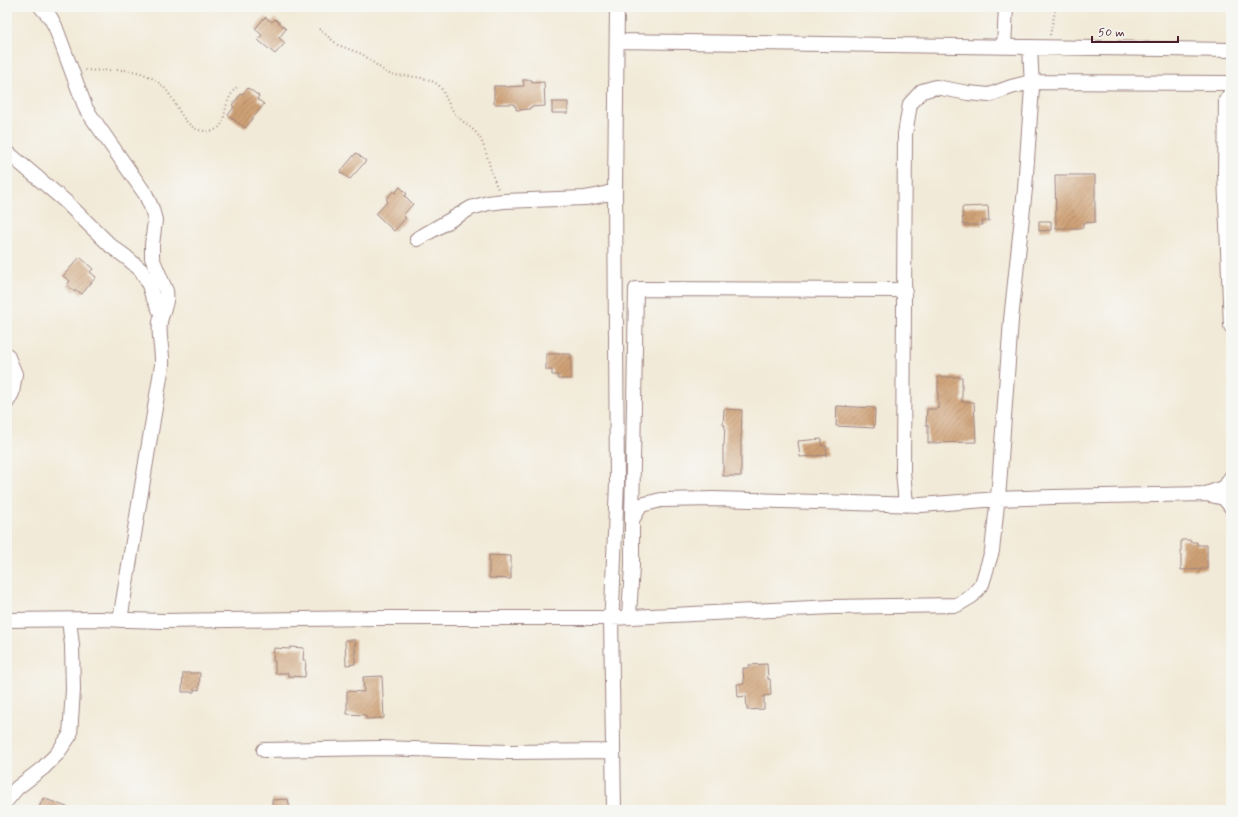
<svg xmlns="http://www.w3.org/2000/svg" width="1238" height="817" font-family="Mynerve,sans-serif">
<defs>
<pattern id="building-hatch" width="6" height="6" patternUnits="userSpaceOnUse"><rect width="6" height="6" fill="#cfa176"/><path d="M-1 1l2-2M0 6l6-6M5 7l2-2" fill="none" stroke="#aa8361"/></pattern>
</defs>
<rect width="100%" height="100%" fill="#f6f6f2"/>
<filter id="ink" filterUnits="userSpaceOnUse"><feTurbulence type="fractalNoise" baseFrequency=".025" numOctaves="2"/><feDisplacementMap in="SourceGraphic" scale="8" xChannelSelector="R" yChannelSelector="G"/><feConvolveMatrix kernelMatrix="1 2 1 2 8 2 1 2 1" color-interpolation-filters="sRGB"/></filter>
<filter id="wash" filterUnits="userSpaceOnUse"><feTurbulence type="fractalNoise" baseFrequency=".012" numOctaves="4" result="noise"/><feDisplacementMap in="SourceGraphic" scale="16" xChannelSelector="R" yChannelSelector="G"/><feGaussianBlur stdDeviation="0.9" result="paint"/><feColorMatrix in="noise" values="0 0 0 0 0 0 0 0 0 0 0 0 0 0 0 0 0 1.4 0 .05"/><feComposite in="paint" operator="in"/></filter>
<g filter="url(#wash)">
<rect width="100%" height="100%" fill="#f2ead8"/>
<g id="blocks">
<path fill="url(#building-hatch)" d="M265,17L272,22L275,19L286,29L279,38L285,43L275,54L258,40L262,35L255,29Z
M523,80H532V83L544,82L545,106L530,107V109L516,110V106H514V104H494V86H505V87L524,86Z
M248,88L259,96L257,99L264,104L245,128L228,115L234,107L232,105L242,93L243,94Z
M552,102H568V113H552Z
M356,153L366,161L350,179L340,172Z
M1055,175H1095V222L1083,223V228H1056Z
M400,187L407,194L405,196L413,204L403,215L406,218L394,231L376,214L388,201L386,199L393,191L395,193Z
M988,206L989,221H982L983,225H963L962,207Z
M1039,221H1051V230L1039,231Z
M80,257L93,269L90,272L96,277L82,294L76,290L75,292L67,285L70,281L63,276Z
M546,354H571V379H558V375H552V370H546Z
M938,377H962V402H974L976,442L928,443V425H926L927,409H938Z
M837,406L875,408L874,428L836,426Z
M724,409L742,410L741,440V476H723V445H724L725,425H723Z
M822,439V446H826L827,455L800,457L798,441Z
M1181,540H1190V542H1197V545H1207V569L1181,570Z
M489,555L511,556V579L489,578Z
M345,640H355V664L346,665Z
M290,647L304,648L303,660H306L305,677L288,676V673H275V661H273L274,648L290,649Z
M767,664L768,679H770L771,695L764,696V709L747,710L746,696L738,697L737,684H744L743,668H749V665Z
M183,673H200L199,690L194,689V692H182Z
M382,676L384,718L366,719V715L347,714V691L364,692L363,677Z
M43,798L72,809V810H38Z
M288,799L290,810H272V800Z"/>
</g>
</g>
<g filter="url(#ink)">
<use href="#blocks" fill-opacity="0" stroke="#9e8482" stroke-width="1"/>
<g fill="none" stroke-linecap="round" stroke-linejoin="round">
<g stroke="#9e8482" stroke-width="16">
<path id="minor" d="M41,7L50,17L55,26L86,109L146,195L152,209L155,220L152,245V258L166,291C168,304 162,310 160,322C158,336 163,351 162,365L120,620
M617,41L1231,50
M1004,47L1006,7
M1231,93L1226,100L1225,175L1231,326
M7,152L65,201L111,246L126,257L141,270L148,282L152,295L162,315
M417,239L471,208L488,203L504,201L585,198L597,196L615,191
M7,355L15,374L12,393L7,402
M1206,494L1225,487L1231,477
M906,505L903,471L905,134L910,104L922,91L936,87L968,93L989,95L1011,87L1031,82L1231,83
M632,519L636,289L905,290
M629,616L632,566V520L641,505L661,500L714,499L921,505L998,499L1053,497L1206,494L1224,498L1231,507
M7,620L98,619L162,621L376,618H611L832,607L957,605L972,596L982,584L992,551L999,486L1011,320L1025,189L1032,87L1030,47
M264,750L380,748L508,752L613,751
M7,800L17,788L43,768L57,754L70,735L73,690L72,645L69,620
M614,810L611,618L612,607L617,483L615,191L617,7"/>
</g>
<path stroke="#9e8482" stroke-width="2" stroke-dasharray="1 3" stroke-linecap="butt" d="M319,29L338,45L362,54L387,73L392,75C404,76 433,76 441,88C446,96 448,105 454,112C461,122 473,127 480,138C488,153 490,173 498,189
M1050,35L1056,7
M85,70C105,72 128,66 148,76C155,79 162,85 167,91C178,105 184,130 205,131C209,132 213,131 217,129C225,124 224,112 227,104C229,97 233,91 238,86"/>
<use href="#minor" stroke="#fff" stroke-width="14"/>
</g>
</g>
<rect width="1238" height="817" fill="none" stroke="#f6f6f2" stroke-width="24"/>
<path d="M1092 36v6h86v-6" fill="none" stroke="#4a1f2b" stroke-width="2"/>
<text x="1098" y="36" font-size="12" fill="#4a1f2b" stroke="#f6f6f2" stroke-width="3" paint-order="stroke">50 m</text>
</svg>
